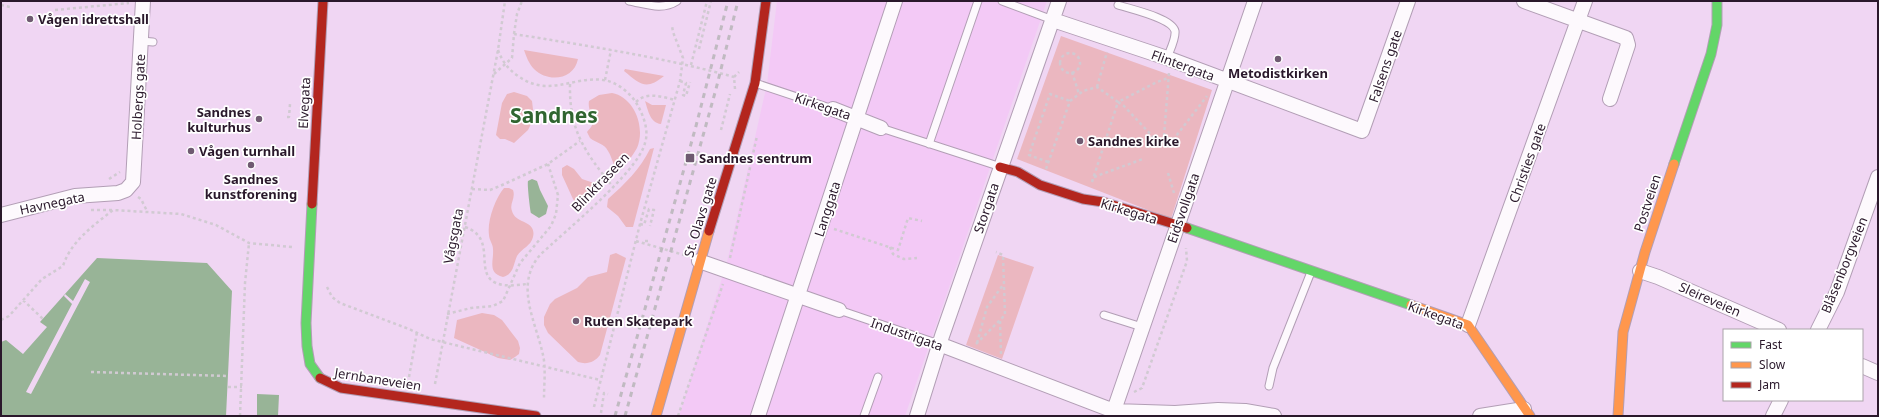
<svg xmlns="http://www.w3.org/2000/svg" width="1879" height="417" font-family="'Noto Sans',sans-serif">
<rect width="100%" height="100%" fill="#f0d6f3"/>
<path fill="#f3c9f6" d="M777,1H1047L905,416H679L727,262L767,84Z"/>
<path fill="#ebb7c0" d="M1061,36L1212,90L1171,219L1017,159Z
M524,50L578,59C574,80 548,83 534,69C529,64 526,56 524,50Z
M625,69L664,76C646,91 640,84 624,71Z
M514,92L527,96L532,101L534,118L528,130L514,143L505,139H500L496,135L502,103L507,94Z
M612,93C634,97 646,127 637,148C633,155 628,162 622,168L617,169C612,163 612,157 608,151C604,143 596,143 590,138L587,132C588,130 590,129 591,127C596,121 587,110 589,101L599,95Z
M645,101L652,105H666L661,124C650,123 648,110 645,101Z
M654,148L633,227H626L618,216L607,207L608,199C625,184 640,169 650,149Z
M567,165L574,169L582,179L594,183L595,186L592,194L579,204L575,202L573,199L562,175V168Z
M504,188H509L513,190C516,198 509,204 512,211C515,224 537,220 533,237C531,246 522,248 517,256C513,265 514,274 503,277C487,273 494,261 493,249C493,244 489,240 489,235C487,221 495,199 504,188Z
M616,253L626,258L600,355C595,362 587,365 578,362L548,333L544,325V317L550,304L555,299L577,288L588,277L607,272L610,255Z
M998,255L1034,267L1002,359L966,345Z
M482,313L494,315L502,320L518,341L520,348L519,354L515,357L510,360L498,358L454,338L457,320Z"/>
<path fill="#98b497" d="M532,179L537,181L540,190L548,206L546,214L539,218L531,213C530,210 527,183 528,181Z
M97,258L207,263L232,291L226,416H1V342L6,340L23,354L47,327L40,322Z
M257,394L279,395L278,416H257Z"/>
<path fill="#f0d6f3" d="M85,279L90,282L31,394L26,392L72,304L64,296L65,294L73,301Z"/>
<g fill="none" stroke-linecap="round" stroke-linejoin="round">
<g stroke="#b29eb5" stroke-width="9">
<path id="lane" d="M629,1C646,4 662,11 677,1
M1002,1L1053,20
M1118,5C1130,9 1172,18 1175,31C1176,39 1170,50 1167,58
M141,41L153,42
M755,83L833,109
M881,128L998,166
M929,144L978,1
M839,310L939,344
M1104,315L1142,327
M1269,386L1273,368L1311,272
M864,416L878,377"/>
</g>
<g stroke="#b29eb5" stroke-width="16">
<path id="street" d="M1524,1L1626,38L1628,45L1610,99
M1053,20L1167,58L1362,131L1408,1
M833,109L881,128
M1,215L75,196L118,193L126,190L133,182L143,1
M699,261L839,310
M1640,271L1658,277L1779,330
M1468,325L1585,1
M1818,330L1837,292L1878,177
M939,344L1114,411L1175,413L1218,410L1245,411L1274,416
M1862,366L1878,373
M758,416L895,1
M917,416L942,336L1059,1
M1112,416L1255,1
M1480,416L1524,409
M1773,416L1781,400"/>
</g>
<g stroke="#b29eb5" stroke-width="11">
<path id="fast" d="M1674,164L1711,54L1717,25V1
M312,204L306,323L307,346L310,364L320,378
M1187,228L1411,305"/>
</g>
<g stroke="#b29eb5" stroke-width="11">
<path id="slow" d="M1411,305L1468,325L1530,416
M656,416L709,231
M1618,416L1623,332L1645,252L1674,164"/>
</g>
<g stroke="#b29eb5" stroke-width="11">
<path id="jam" d="M1000,167L1018,172L1040,185L1083,199L1103,202L1187,228
M312,204L323,1
M709,231L755,83L766,1
M320,378L341,388L536,416"/>
</g>
<path stroke="#d1cad2" stroke-width="2.5" stroke-dasharray="3 3" stroke-linecap="butt" d="M1,5L10,7
M55,10L129,3
M514,34L517,14L522,1
M699,49L711,1
M498,50C502,61 508,69 518,76C549,98 572,76 603,80C616,81 632,94 638,106C644,117 649,131 645,143C638,172 564,232 540,255C514,285 536,322 543,355C546,368 544,384 544,398
M1060 63a10 10 0 1 1 20 0a10 10 0 1 1-20 0Z
M691,65L707,1
M1072,72L1079,94
M494,74L512,58L514,34C588,46 662,57 734,77
M605,80L611,50
M680,81L686,83L683,95L686,96L690,82
M570,84C569,131 585,152 613,187
M1097,87L1107,52
M735,89L734,77L739,72
M636,102C647,91 662,97 675,100
M287,117H289L290,104
M721,130L730,94
M1164,136L1169,73
M1154,138L1124,106L1118,102L1157,82L1168,78
M1173,140L1207,96
M1048,162L1029,155L1050,94L1070,101
M1046,169L1070,101L1083,91L1097,87L1118,102L1091,185
M1168,173L1174,193
M1094,177L1143,159
M109,179L120,172
M472,189L490,190L500,186L548,164L580,141
M138,197L141,199L147,211
M91,210H112
M640,224L644,225L649,209L654,210L650,226
M465,227C498,238 473,273 496,283C505,287 517,285 527,284
M834,229L898,250L908,218L922,221
M636,241L684,255
M645,241H649
M890,247L893,254L904,259L917,258
M730,258L757,136
M327,287L332,297L340,303L409,329L430,339L600,380
M23,300L43,319
M447,314L471,308L493,306L503,301L520,263L551,226L556,214L558,195L548,164
M1,320L9,316L42,279L63,266C71,241 93,226 113,210L181,214L216,225L249,243L292,247
M1000,321L1001,354
M977,343L987,307L1003,285
M976,344L1005,315L1003,255L996,252
M91,372L228,376
M409,377L417,332
M435,384L498,50L505,1
M228,387H242
M1134,392L1142,388L1187,261L1186,248
M594,407L640,224L680,81L683,58L673,32L672,26
M601,413L604,393L608,394
M240,416L245,283L249,243
M678,416L723,284"/>
<use href="#lane" stroke="#fdf9fd" stroke-width="7"/>
<use href="#street" stroke="#fdf9fd" stroke-width="14"/>
<use href="#fast" stroke="#63d668" stroke-width="9"/>
<use href="#slow" stroke="#ff974d" stroke-width="9"/>
<use href="#jam" stroke="#b3261e" stroke-width="9"/>
<path stroke="#c0bac1" stroke-width="3" stroke-dasharray="5 5" stroke-linecap="butt" d="M615,416L696,126L728,1
M625,416L716,89L738,1"/>
</g>
<g fill="#6f5a71" stroke="#fff" stroke-width="1.5">
<circle cx="30" cy="19" r="4"/>
<circle cx="1278" cy="59" r="4"/>
<circle cx="259" cy="119" r="4"/>
<circle cx="1080" cy="141" r="4"/>
<circle cx="191" cy="151" r="4"/>
<rect x="685" y="153" width="10" height="10" rx="2"/>
<circle cx="251" cy="165" r="4"/>
<circle cx="576" cy="321" r="4"/>
</g>
<g text-anchor="middle" stroke-width="3.5" stroke-linejoin="round" paint-order="stroke">
<g font-size="13" font-weight="bold" fill="#2a182b" stroke="#fff" text-anchor="start">
<text x="38" y="24">Vågen idrettshall</text>
<text x="1278" y="78" text-anchor="middle">Metodistkirken</text>
<text x="251" y="117" text-anchor="end">Sandnes<tspan x="251" dy="15">kulturhus</tspan></text>
<text x="1088" y="146">Sandnes kirke</text>
<text x="199" y="156">Vågen turnhall</text>
<text x="699" y="163">Sandnes sentrum</text>
<text x="251" y="184" text-anchor="middle">Sandnes<tspan x="251" dy="15">kunstforening</tspan></text>
<text x="584" y="326">Ruten Skatepark</text>
</g>
<g font-size="13" fill="#2a182b" stroke="#fff">
<text transform="translate(1183 65) rotate(20)" y="5">Flintergata</text>
<text transform="translate(1385 66) rotate(-71)" y="5">Falsens gate</text>
<text transform="translate(138 97) rotate(-87)" y="5">Holbergs gate</text>
<text transform="translate(304 103) rotate(-87)" y="5">Elvegata</text>
<text transform="translate(823 106) rotate(19)" y="5">Kirkegata</text>
<text transform="translate(1527 163) rotate(-70)" y="5">Christies gate</text>
<text transform="translate(600 182) rotate(-46)" y="5">Blinktraseen</text>
<text transform="translate(52 203) rotate(-12)" y="5">Havnegata</text>
<text transform="translate(1647 203) rotate(-72)" y="5">Postveien</text>
<text transform="translate(986 208) rotate(-71)" y="5">Storgata</text>
<text transform="translate(1183 208) rotate(-71)" y="5">Eidsvollgata</text>
<text transform="translate(827 209) rotate(-72)" y="5">Langgata</text>
<text transform="translate(1129 211) rotate(17)" y="5">Kirkegata</text>
<text transform="translate(700 217) rotate(-73)" y="5">St. Olavs gate</text>
<text transform="translate(453 236) rotate(-79)" y="5">Vågsgata</text>
<text transform="translate(1844 265) rotate(-68)" y="5">Blåsenborgveien</text>
<text transform="translate(1710 299) rotate(24)" y="5">Sleireveien</text>
<text transform="translate(1436 315) rotate(20)" y="5">Kirkegata</text>
<text transform="translate(907 334) rotate(19)" y="5">Industrigata</text>
<text transform="translate(378 379) rotate(9)" y="5">Jernbaneveien</text>
</g>
<g font-size="21" font-weight="bold" fill="#306530" stroke="#fff">
<text x="554" y="123">Sandnes</text>
</g>
</g>
<rect width="1879" height="417" fill="none" stroke="#2a182b" stroke-width="4"/>
<rect x="1723" y="329" width="140" height="72" fill="#ffffff" stroke="#aaa3aa"/>
<rect x="1731" y="342" width="20" height="6" fill="#63d668" stroke="#aaa3aa"/>
<text x="1759" y="349" font-size="12" fill="#2a182b">Fast</text>
<rect x="1731" y="362" width="20" height="6" fill="#ff974d" stroke="#aaa3aa"/>
<text x="1759" y="369" font-size="12" fill="#2a182b">Slow</text>
<rect x="1731" y="382" width="20" height="6" fill="#b3261e" stroke="#aaa3aa"/>
<text x="1759" y="389" font-size="12" fill="#2a182b">Jam</text>
</svg>
